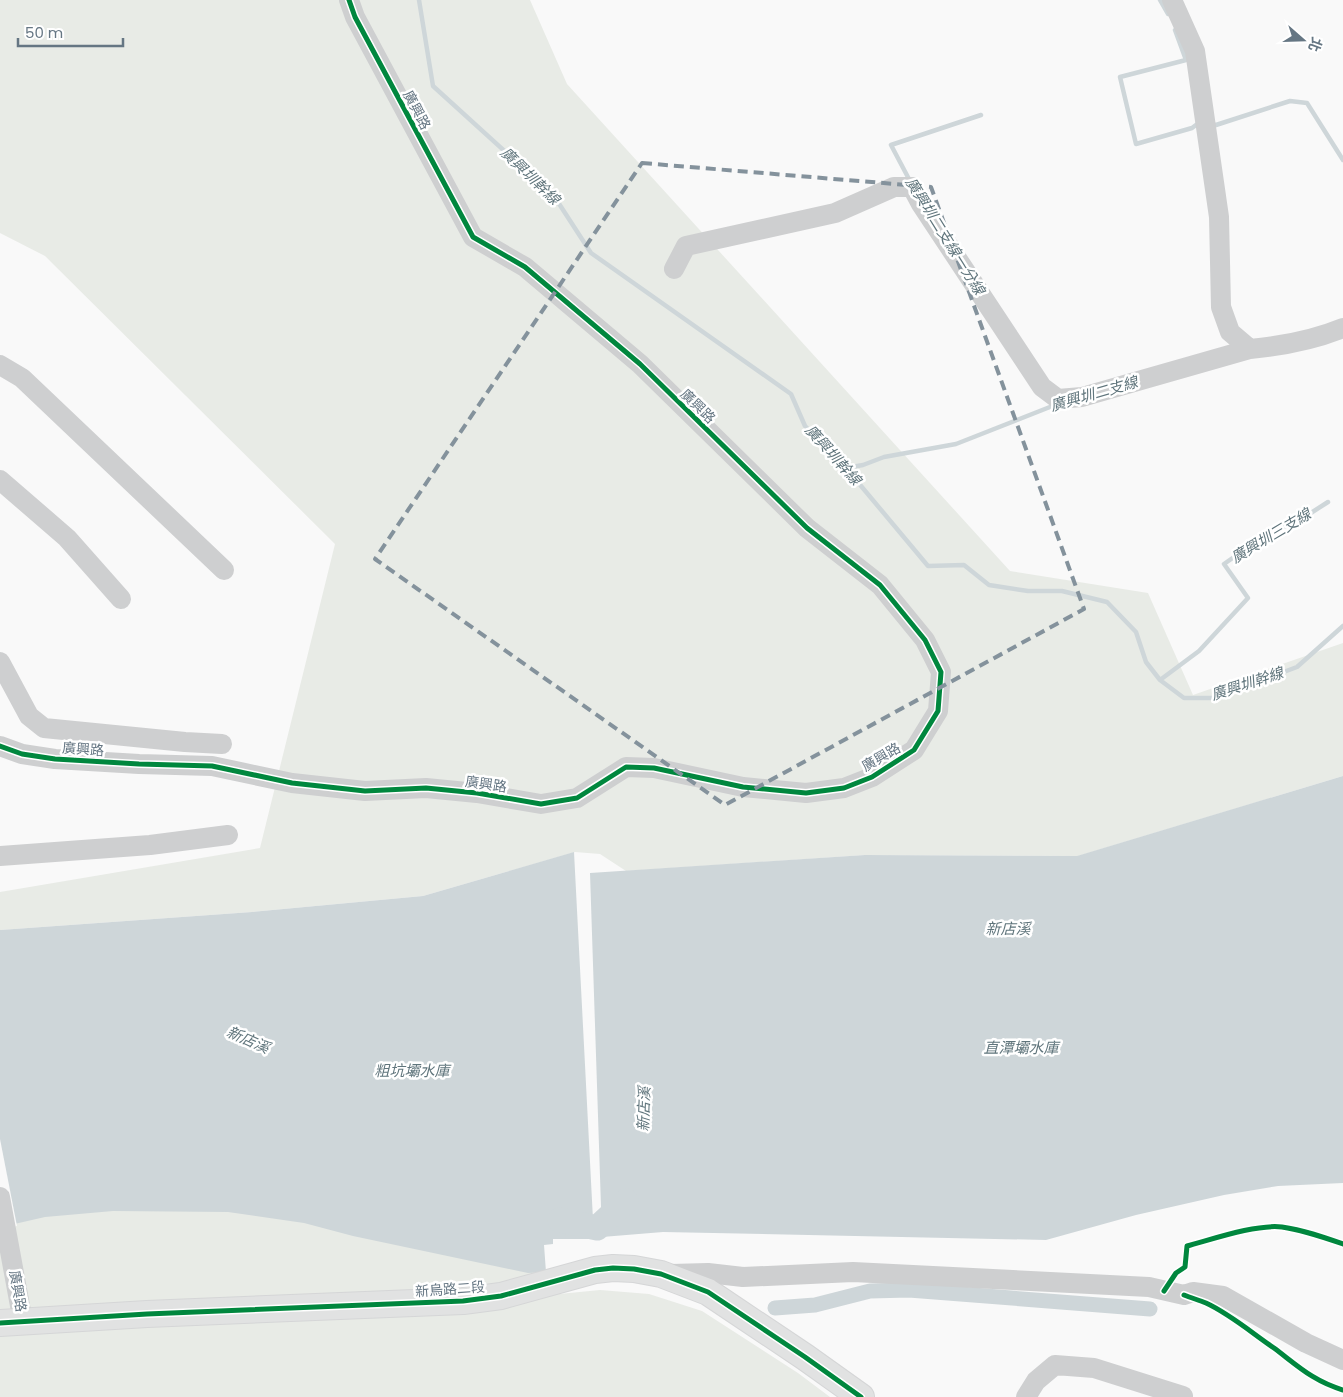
<svg xmlns="http://www.w3.org/2000/svg" width="1343" height="1397" font-family="Poppins,'Noto Sans TC',sans-serif">
<rect width="100%" height="100%" fill="#f9f9f9"/>
<path fill="#e8ebe6" d="M0,0H530L567,84L1010,571L1148,593L1193,695L1343,643V776L1078,856L865,855L626,871L600,854L575,852L423,896L252,912L0,930V892L260,848L335,544L45,256L0,233Z
M0,1034L546,1272L549,1295L600,1290L649,1294L702,1311L798,1373L830,1397H0Z"/>
<path fill="#ced6d9" d="M1343,776V1183L1278,1186L1224,1195L1136,1215L1046,1240L663,1232L602,1237L590,873L865,855L1077,856Z
M574,852L594,1239H553V1244L544,1245L546,1272L528,1273L353,1236L304,1223L228,1212L113,1211L45,1217L10,1225L0,1226V930L252,912L423,896Z"/>
<path fill="#f9f9f9" d="M0,1139L17,1226L10,1228H0Z"/>
<g fill="none" stroke-linecap="round" stroke-linejoin="round">
<path stroke="#ced6d9" stroke-width="4.5" d="M419,0L433,86L554,196L591,253L791,394L805,426L846,468L928,566L964,565L989,585L1028,591H1062L1107,602L1136,632L1146,662L1160,680L1184,698H1215L1297,667L1343,626
M1160,0L1168,14
M1175,30L1186,60L1120,77L1136,144L1192,128L1200,122
M1210,124L1216,125L1290,101L1307,103L1343,160
M910,181L891,145L981,115
M846,468L863,465L884,457L956,444L1055,405
M1160,680L1199,651L1248,598L1224,564L1264,536L1303,518L1328,502"/>
<path stroke="#ced6d9" stroke-width="15" d="M775,1308L815,1305L870,1291L909,1290L1150,1309"/>
<path stroke="#ced6d9" stroke-width="25" d="M560,1220L597,1228L626,1201"/>
<g stroke="#d5d6d7" stroke-width="28">
<path id="major" d="M0,1323L147,1314L463,1301L501,1296L595,1270L613,1268L634,1269L661,1274L708,1292L805,1357L861,1397"/>
</g>
<path stroke="#cecfd0" stroke-width="20" d="M1172,0L1195,51L1219,217L1221,307L1230,332L1250,349C1282,346 1314,340 1343,328
M674,269L686,246L835,213L894,187H912L921,204L1042,387L1058,399L1082,397L1250,349
M0,365L22,378L224,570
M0,480L67,538L121,599
M0,662L29,716L44,728L185,742L222,744
M0,746L22,754L55,759L139,764L212,766L292,783L365,791L426,788L477,793L541,804L577,798L626,767L654,768L743,787L806,793L844,788L872,777L914,750L938,711L941,672L925,640L880,585L807,528L640,364L525,267L473,237L355,17L349,0
M0,856L150,845L228,835
M0,1197L23,1322
M671,1274L708,1273L743,1277L853,1272L1149,1287L1184,1295L1193,1292L1223,1296L1306,1343L1343,1360
M1026,1397L1036,1381L1055,1365L1094,1368L1183,1396"/>
<use href="#major" stroke="#e1e2e2" stroke-width="26"/>
<g stroke="#fff" stroke-width="8">
<path id="cycleway" d="M0,746L22,754L55,759L139,764L212,766L292,783L365,791L426,788L477,793L541,804L577,798L626,767L654,768L743,787L806,793L844,788L872,777L914,750L938,711L941,672L925,640L880,585L807,528L640,364L525,267L473,237L355,17L349,0
M1164,1291L1176,1273L1185,1267L1187,1246C1213,1239 1256,1224 1282,1227C1303,1230 1323,1237 1343,1244
M1184,1295C1191,1298 1199,1300 1206,1303C1230,1314 1252,1333 1274,1348C1298,1366 1313,1381 1343,1390
M0,1323L147,1314L463,1301L501,1296L595,1270L613,1268L634,1269L661,1274L708,1292L805,1357L861,1397"/>
</g>
<use href="#cycleway" stroke="#00873e" stroke-width="5"/>
</g>
<path fill="none" stroke="#84929c" stroke-width="4" stroke-dasharray="10 6" stroke-linejoin="round" d="M642,163L931,187L1084,609L725,805L375,559Z"/>
<g text-anchor="middle" stroke-width="5" stroke-linejoin="round" paint-order="stroke">
<g font-size="14" fill="#657683" stroke="#fff">
<text transform="translate(417 110) rotate(62)" y="5">廣興路</text>
<text transform="translate(698 406) rotate(44)" y="5">廣興路</text>
<text transform="translate(83 749) rotate(4)" y="5">廣興路</text>
<text transform="translate(881 757) rotate(-30)" y="5">廣興路</text>
<text transform="translate(486 784) rotate(8)" y="5">廣興路</text>
<text transform="translate(450 1289) rotate(-4)" y="5">新烏路二段</text>
<text transform="translate(18 1291) rotate(80)" y="5">廣興路</text>
</g>
<g font-size="15" font-style="italic" fill="#60757c" stroke="#fff">
<text transform="translate(530 176) rotate(44)" y="5">廣興圳幹線</text>
<text transform="translate(945 236) rotate(58)" y="5">廣興圳二支線一分線</text>
<text transform="translate(1094 394) rotate(-16)" y="5">廣興圳二支線</text>
<text transform="translate(833 455) rotate(48)" y="5">廣興圳幹線</text>
<text transform="translate(1271 536) rotate(-31)" y="5">廣興圳三支線</text>
<text transform="translate(1247 684) rotate(-18)" y="5">廣興圳幹線</text>
<text x="1008" y="934">新店溪</text>
<text transform="translate(248 1040) rotate(24)" y="5">新店溪</text>
<text x="1021" y="1053">直潭壩水庫</text>
<text x="412" y="1076">粗坑壩水庫</text>
<text transform="translate(644 1109) rotate(-88)" y="5">新店溪</text>
</g>
</g>
<g transform="translate(1303 40) rotate(110)" stroke="#ffffff" stroke-width="4" paint-order="stroke">
<path d="M0-4L9 19L0 12L-9 19Z" fill="#657683"/>
<text y="-8" font-size="14" font-weight="bold" text-anchor="middle" fill="#657683">北</text>
</g>
<path d="M18 38v8h105v-8" fill="none" stroke="#657683" stroke-width="2.5"/>
<text x="25" y="38" font-size="15" fill="#657683" stroke="#ffffff" stroke-width="4" paint-order="stroke">50 m</text>
</svg>
